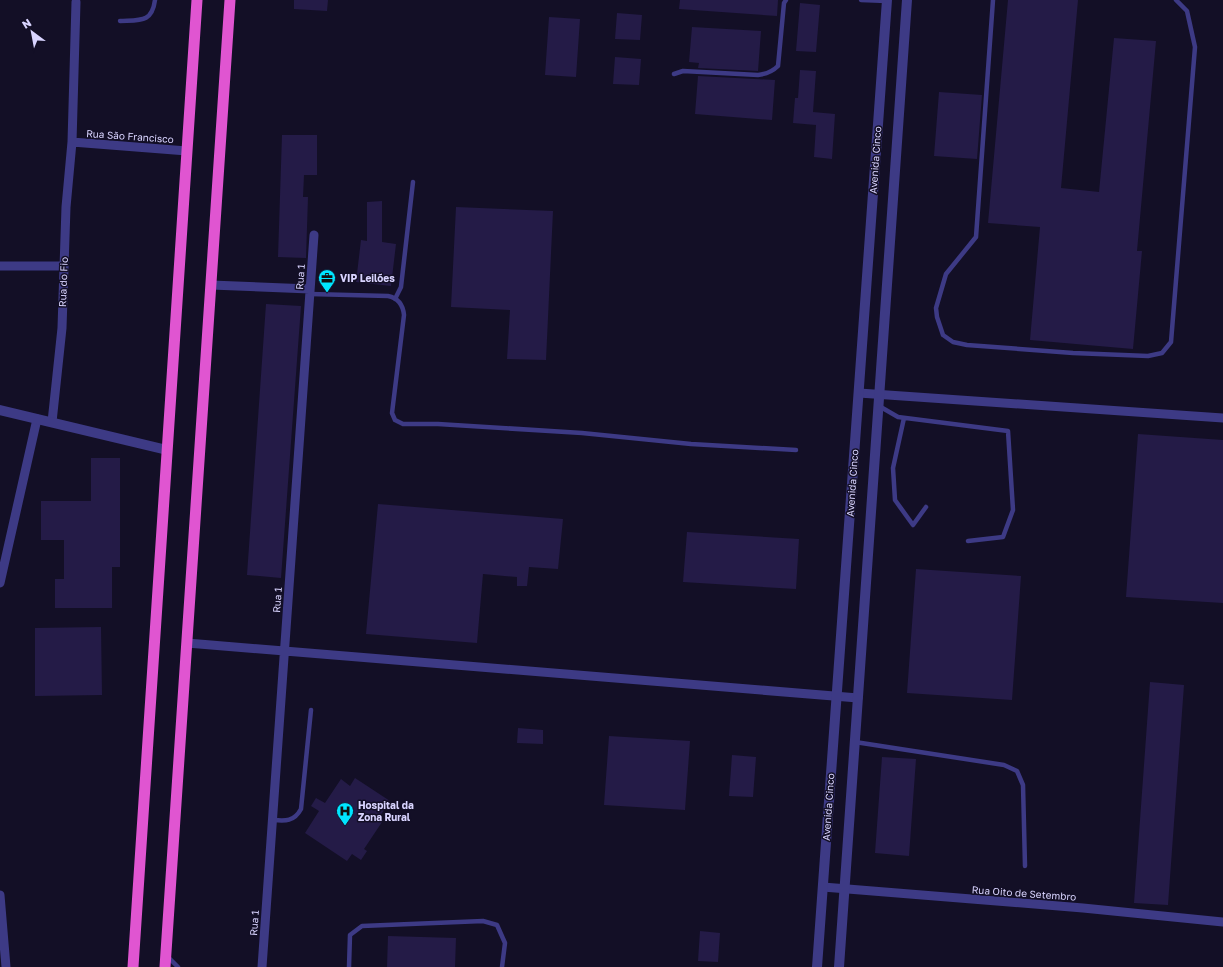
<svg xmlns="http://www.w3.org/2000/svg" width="1223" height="967" font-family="'Golos Text',sans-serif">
<rect width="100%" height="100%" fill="#130f26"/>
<path fill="#241b47" d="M294,0H328L327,11L294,9Z
M680,0H778L777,16L679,9Z
M1008,0H1078L1061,188L1099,192L1114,38L1156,41L1137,251H1142L1133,349L1030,340L1040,227L988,223Z
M800,3L820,5L816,52L796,51Z
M617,13L642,15L640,40L615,39Z
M549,17L580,19L576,77L545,75Z
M692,27L761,31L758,71L698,68L699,63L689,62Z
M615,57L641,59L639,85L613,84Z
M800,70L816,71L813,112L835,114L832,159L814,157L816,125L793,123L795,98H798Z
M698,76L775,80L772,120L695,114Z
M939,92L982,95L977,159L934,156Z
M282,135H317V175H304L303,197H308L306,258L278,257Z
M382,201V242L396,244L391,286L356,282L361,240L367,241V202Z
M456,207L553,211L546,360L507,359L510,310L451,307Z
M266,304L301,306L281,578L247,575Z
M1138,434L1223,440V603L1126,597Z
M91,458H120V567H112V608H55V579H64V540H41V501H91Z
M378,504L563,519L558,569L529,567L527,586H517V577L483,574L477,643L366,634Z
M687,532L799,539L796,589L683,582Z
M916,569L1021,576L1012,700L907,693Z
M101,627L102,695L35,696V628Z
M1150,682L1184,685L1168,905L1134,903Z
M518,728L543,730V744L517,743Z
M609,736L690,741L685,810L604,805Z
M732,755L756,757L753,797L729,796Z
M882,757L916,759L909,856L875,853Z
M355,778L390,801L380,816L384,819L364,849L367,851L361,860L352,854L347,861L305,833L319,811L311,806L316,798L325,803L341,779L350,786Z
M700,931L720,933L718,962L698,961Z
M388,936L456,938L455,967H387Z"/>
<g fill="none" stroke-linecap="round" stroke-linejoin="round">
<path stroke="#3d3a85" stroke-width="4.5" d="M861,0L887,1
M993,0L976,237L946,274L936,308L937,317L943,335L953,342L967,345L1073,353L1148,356L1162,353L1171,342L1195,47L1187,11L1176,0
M120,21C140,20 152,23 155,0
M674,74L683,71L758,75C766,74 772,72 778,66L784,3L786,0
M310,294L388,296C398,298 403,305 404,315L392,413L395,420L403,424H438L582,433L691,444L796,450
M395,299L401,287L413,182
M879,406L898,417L1008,431L1013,510L1003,537L968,541
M904,418L893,468L895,500L913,525L926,507
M855,742L1004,765L1017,771L1023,785L1025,866
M273,820C285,821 294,822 301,809L311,710
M168,957L178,967
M349,967L350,935L362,926L483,921L497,925L505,943L502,967"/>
<path stroke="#3d3a85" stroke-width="9" d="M72,142L187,151
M0,266H64
M211,285L310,289
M859,393L1223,418
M52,422L62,328L66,207L72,142L76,2
M0,583L37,419
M187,643L858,698
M823,887L1083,908L1223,922
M0,895L6,967
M262,967L314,235"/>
<path stroke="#3d3a85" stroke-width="10" d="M0,410L167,450
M817,967L887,0
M839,967L907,0"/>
<path stroke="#e055d1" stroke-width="11" d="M133,967L197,0
M165,967L230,0"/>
</g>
<defs>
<g id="office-pin" transform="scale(0.9)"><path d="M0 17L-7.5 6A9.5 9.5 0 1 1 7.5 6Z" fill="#00e5ff" stroke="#130f26"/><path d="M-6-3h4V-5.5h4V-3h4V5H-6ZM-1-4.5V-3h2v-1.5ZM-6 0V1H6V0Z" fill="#111"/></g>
<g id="hospital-pin" transform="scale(0.9)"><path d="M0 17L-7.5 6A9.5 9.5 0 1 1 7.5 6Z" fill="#00e5ff" stroke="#130f26"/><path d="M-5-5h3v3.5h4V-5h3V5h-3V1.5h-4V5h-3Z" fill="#111"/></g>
</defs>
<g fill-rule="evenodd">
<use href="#office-pin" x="327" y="278"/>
<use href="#hospital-pin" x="345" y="811"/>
</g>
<g text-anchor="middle" stroke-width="3" stroke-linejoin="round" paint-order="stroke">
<g font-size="10" fill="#d9d4ff" stroke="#130f26">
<text transform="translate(130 136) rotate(4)" y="4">Rua São Francisco</text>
<text transform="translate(875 160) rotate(-86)" y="4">Avenida Cinco</text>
<text transform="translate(300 277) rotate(-86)" y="4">Rua 1</text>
<text transform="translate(63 282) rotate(-88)" y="4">Rua do Fio</text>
<text transform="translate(852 483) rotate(-86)" y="4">Avenida Cinco</text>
<text transform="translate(277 600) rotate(-86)" y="4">Rua 1</text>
<text transform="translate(828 807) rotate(-86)" y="4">Avenida Cinco</text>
<text transform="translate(1024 893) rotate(4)" y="4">Rua Oito de Setembro</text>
<text transform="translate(254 923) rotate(-86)" y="4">Rua 1</text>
</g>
<g font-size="10" font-weight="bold" fill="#d9d4ff" stroke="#130f26" text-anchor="start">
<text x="340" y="282">VIP Leilões</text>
<text x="358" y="809">Hospital da<tspan x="358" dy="12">Zona Rural</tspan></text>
</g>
</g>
<g transform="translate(32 32) rotate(328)" stroke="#130f26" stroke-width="3" paint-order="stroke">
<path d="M0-3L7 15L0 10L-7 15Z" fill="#d9d4ff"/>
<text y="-6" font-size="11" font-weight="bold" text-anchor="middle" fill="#d9d4ff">N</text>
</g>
</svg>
